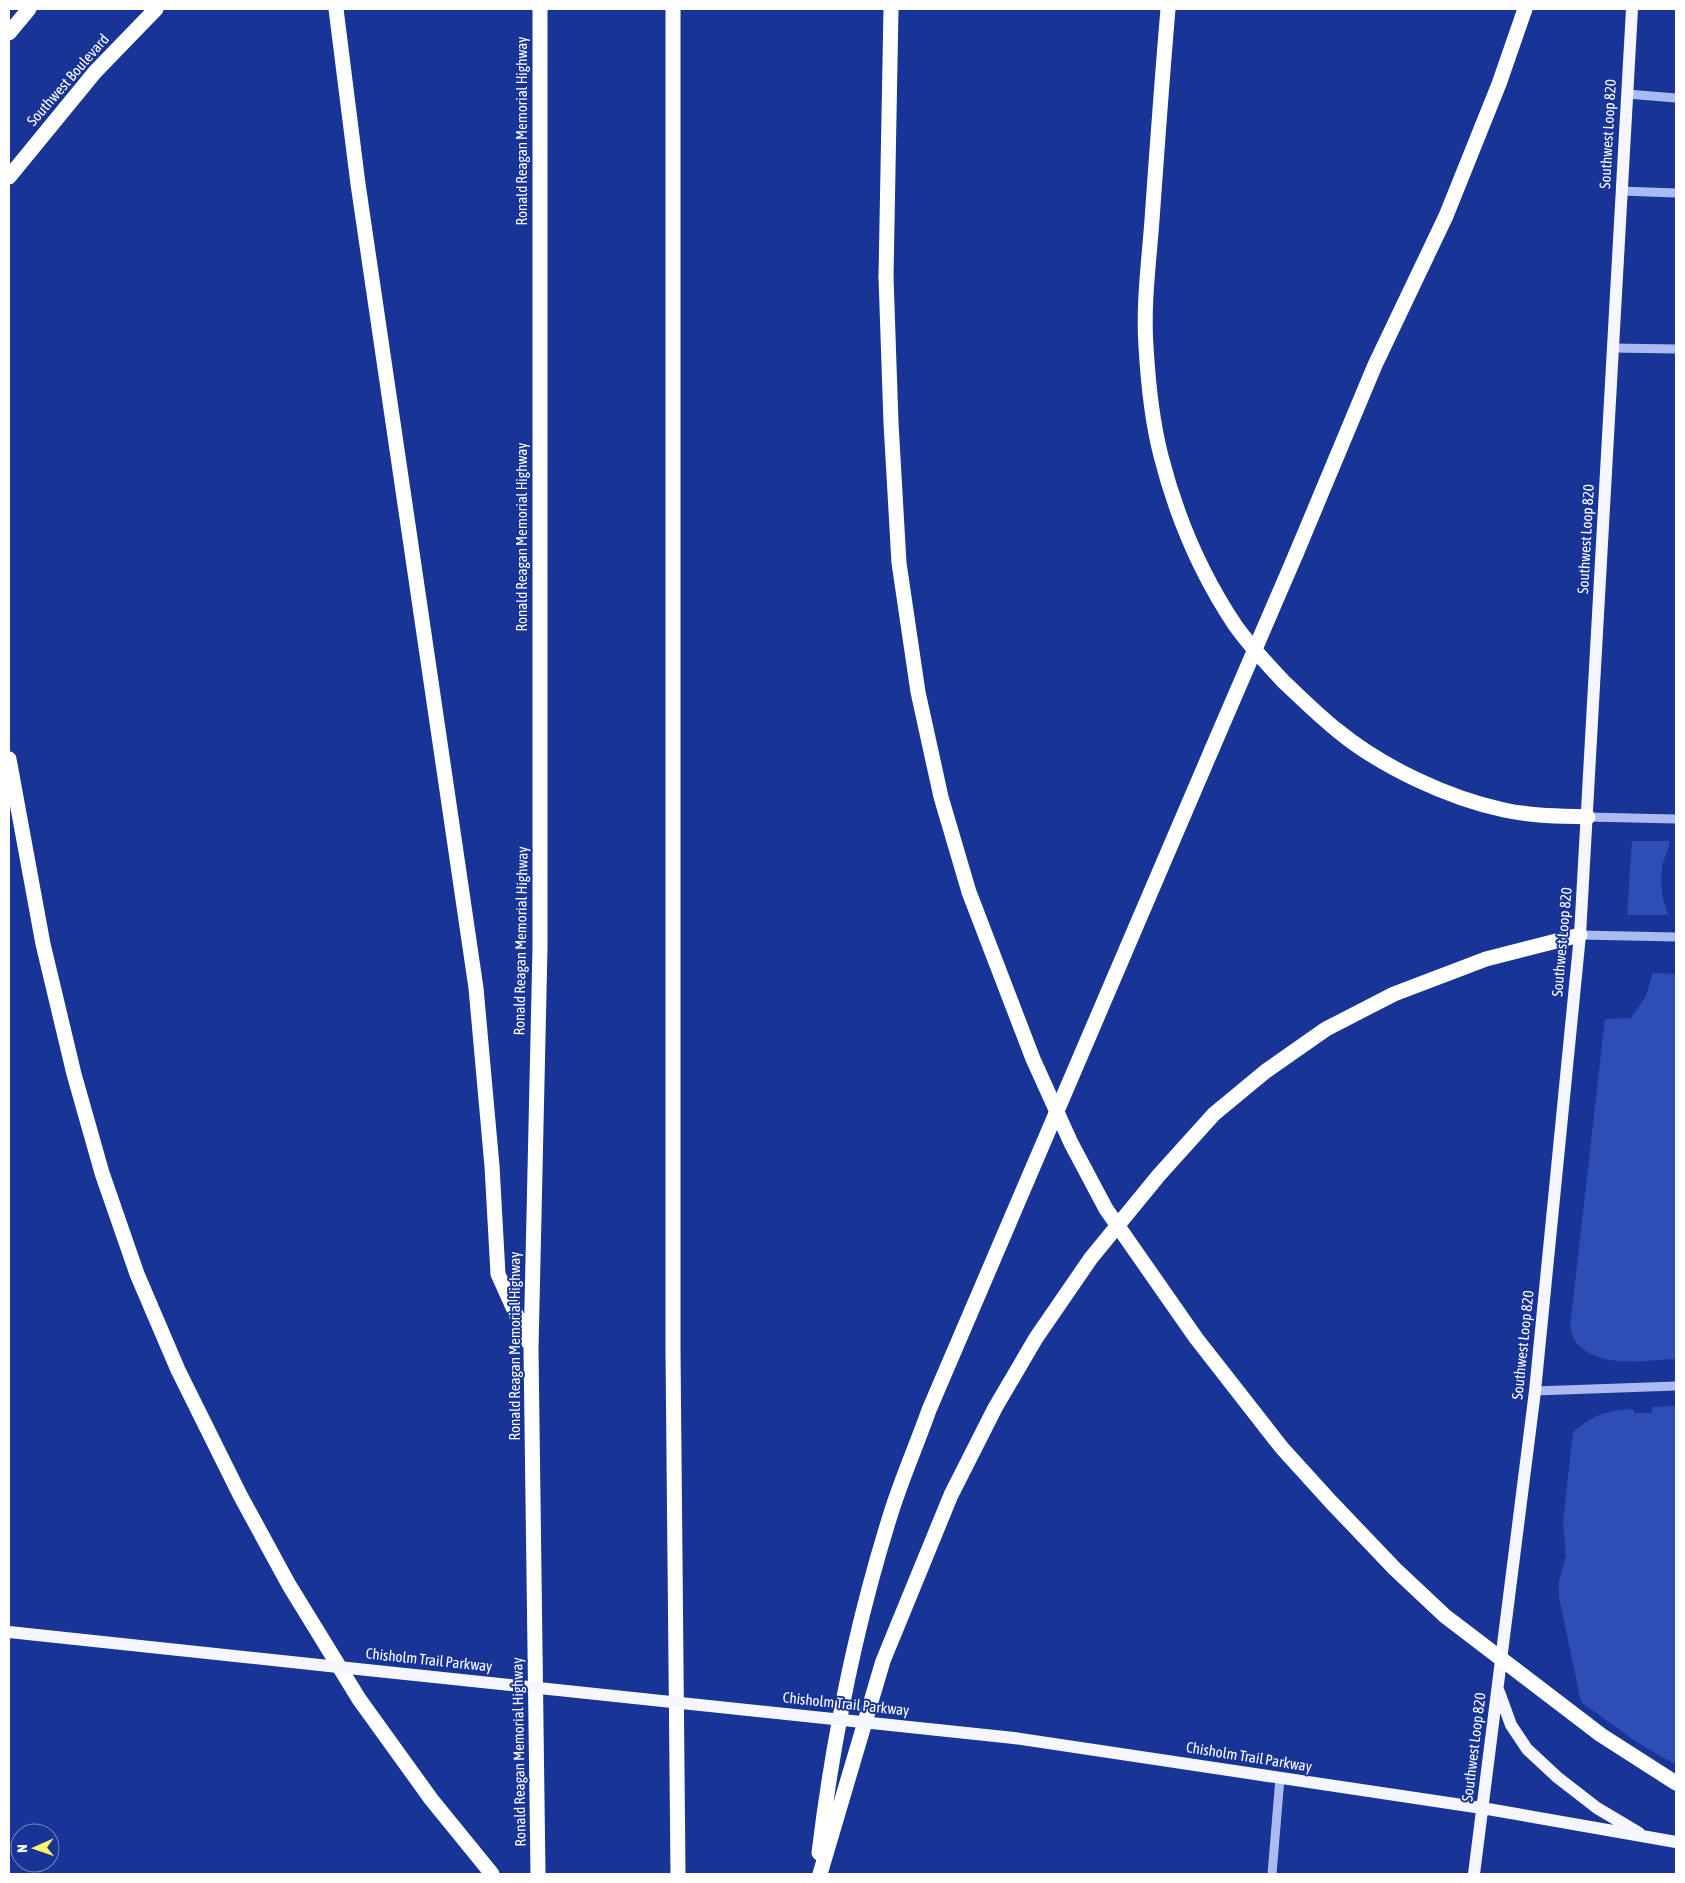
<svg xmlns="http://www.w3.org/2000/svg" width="1685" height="1883" font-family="'Asap Condensed',sans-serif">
<rect width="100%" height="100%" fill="#183496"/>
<path fill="#2f4eb5" d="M1632,841H1669V846L1662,865L1661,880L1662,895L1668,915H1627Z
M1653,973L1676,974V1359C1644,1360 1604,1369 1578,1345C1574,1341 1572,1333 1570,1327L1605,1019L1631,1018L1646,996Z
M1676,1406V1765L1635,1741L1581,1702L1559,1597V1581L1566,1556L1563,1522L1573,1432C1595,1414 1605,1411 1633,1409L1635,1413H1652V1407Z"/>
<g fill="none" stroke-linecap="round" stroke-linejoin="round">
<path stroke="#abbbf1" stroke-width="9" d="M1627,94L1676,98
M1621,191L1676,193
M1613,348L1676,349
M1588,817L1676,819
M1580,935L1676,937
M1535,1391L1676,1386
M1272,1874L1280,1778"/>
<path stroke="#f5f6ff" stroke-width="12" d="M9,1632L329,1666
M1499,1692L1511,1725L1527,1749L1557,1777L1597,1808L1639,1833
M1014,1738L1482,1808L1676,1842
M1474,1874L1535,1391L1580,935L1632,9"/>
<path stroke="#fff" stroke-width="15" d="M336,9L358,184L476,988L492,1166L498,1274L529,1343
M673,9V1350L678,1874
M1168,9C1162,79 1157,149 1152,220C1149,261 1143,305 1146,346C1148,382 1152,421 1161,456C1176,515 1201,574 1235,625C1249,645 1266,663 1283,681C1301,698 1319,716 1338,731C1382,767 1448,798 1504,810C1531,816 1560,816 1588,817
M9,33L29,9
M9,177L95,72L156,9
M886,277L891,9
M1296,554L1375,365L1446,216L1499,84L1525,9
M9,759L43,944L74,1074L102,1173L137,1274L178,1370L240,1495L289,1585L359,1699L431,1799L492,1874
M819,1853C833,1738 856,1624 891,1513C902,1478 917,1444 929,1410L1212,749
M538,1874L531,1349L540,948V9
M820,1874L883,1661L951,1495L995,1408L1036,1338L1091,1258L1159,1175L1214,1114L1266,1071L1326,1029L1394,994L1486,959L1580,935"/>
<path stroke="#f5f6ff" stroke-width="12" d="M329,1666L1014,1738"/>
<path stroke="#fff" stroke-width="15" d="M886,277L891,423L899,563L918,692L941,797L969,892L1033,1059L1071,1143L1106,1209L1196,1338L1282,1448L1331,1502L1395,1569L1445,1616L1601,1735L1676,1783
M1212,749L1296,554"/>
</g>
<g text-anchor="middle" stroke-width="4" stroke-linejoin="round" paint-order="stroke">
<g font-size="15" fill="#fff" stroke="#183496">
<text transform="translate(68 80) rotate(-49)" y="5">Southwest Boulevard</text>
<text transform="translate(522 131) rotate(-90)" y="5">Ronald Reagan Memorial Highway</text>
<text transform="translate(1608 134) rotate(-87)" y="5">Southwest Loop 820</text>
<text transform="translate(522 537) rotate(-90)" y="5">Ronald Reagan Memorial Highway</text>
<text transform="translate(1586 539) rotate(-87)" y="5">Southwest Loop 820</text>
<text transform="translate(521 941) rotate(-89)" y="5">Ronald Reagan Memorial Highway</text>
<text transform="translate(1562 942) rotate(-85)" y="5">Southwest Loop 820</text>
<text transform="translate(1523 1345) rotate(-84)" y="5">Southwest Loop 820</text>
<text transform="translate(515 1346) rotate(-90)" y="5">Ronald Reagan Memorial Highway</text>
<text transform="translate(429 1660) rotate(6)" y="5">Chisholm Trail Parkway</text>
<text transform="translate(846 1704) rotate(6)" y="5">Chisholm Trail Parkway</text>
<text transform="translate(1474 1747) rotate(-83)" y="5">Southwest Loop 820</text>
<text transform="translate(519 1752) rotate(-91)" y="5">Ronald Reagan Memorial Highway</text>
<text transform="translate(1249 1757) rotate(9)" y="5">Chisholm Trail Parkway</text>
</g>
</g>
<rect width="1685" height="1883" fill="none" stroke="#ffffff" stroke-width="20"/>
<g transform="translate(35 1848) rotate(268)"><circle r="24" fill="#183496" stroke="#7485c0"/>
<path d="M0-4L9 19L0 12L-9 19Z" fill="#fff46b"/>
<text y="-8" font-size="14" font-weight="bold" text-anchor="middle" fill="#ffffff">N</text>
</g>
</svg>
